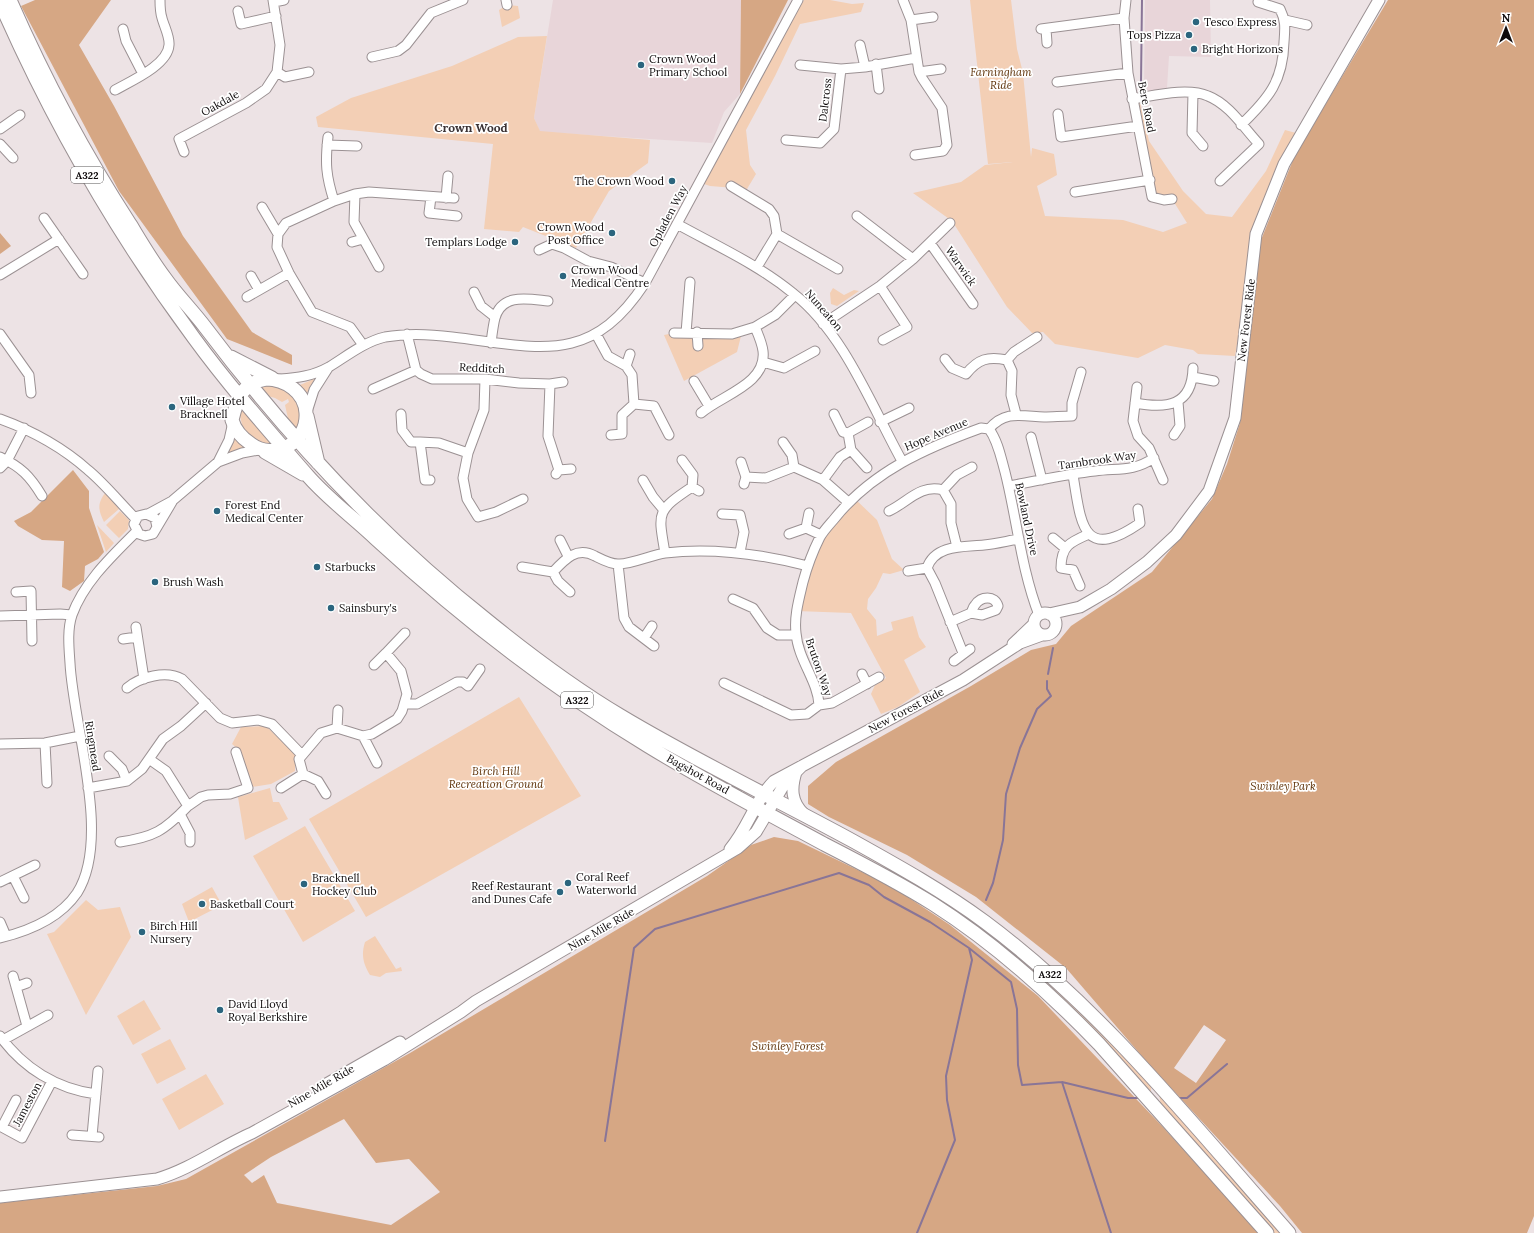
<svg xmlns="http://www.w3.org/2000/svg" width="1534" height="1233" font-family="Lora,serif">
<rect width="100%" height="100%" fill="#ede3e5"/>
<path fill="#e8d5d9" d="M553,0H741L740,94L724,112L712,143L540,132L534,118Z
M1145,0H1210L1211,57L1169,56L1167,88L1144,93Z"/>
<path fill="#f3cfb5" d="M804,0H830L852,4L864,3L861,12L800,24L775,76L746,130L750,165L756,174L747,189L710,186L704,184L784,36L793,17Z
M970,0H1011L1017,49L1023,73L1031,157L1032,148L1054,154L1057,175L1037,186L1045,216L1123,220L1163,232L1187,223L1172,199L1155,198L1134,109L1139,98L1149,141L1183,191L1206,214L1232,217L1266,171L1285,130L1296,133L1256,234L1235,356L1198,354L1193,350L1165,345L1138,358L1055,344L1043,332L1032,333L1007,307L952,221L913,193L961,182L985,165L1013,162L988,164Z
M507,5L518,6L520,18L502,27L499,10Z
M547,36L534,118L540,131L650,140L648,163L609,191L576,248L523,227L519,232L484,229L493,144L318,127L316,117L351,98L452,66L518,37Z
M833,288L844,295L854,290L859,291L837,306L831,304L830,293Z
M674,333L732,334L741,336L737,352L684,381L664,335Z
M314,379H315L310,386L306,396L299,388L300,385Z
M272,384C277,386 284,387 288,390C302,399 302,418 297,431L289,423L285,405L289,402L288,399L282,402L275,398L264,395L258,387Z
M240,407L275,446C250,446 239,430 240,407Z
M236,437L245,445L244,448L227,454Z
M106,492L119,509L104,522C98,510 97,503 106,492Z
M853,497L877,520L892,559L904,570L890,574L883,573L876,588L868,599L867,609L876,620L877,636L893,630L891,622L913,616L919,637L926,647L904,660L920,692L898,707L881,714L871,694L875,685L886,678L851,613L796,611L821,535Z
M120,511L129,520L128,529L119,538L106,525Z
M97,525L114,543L106,552Z
M519,697L581,796L366,917L309,819Z
M266,726L295,754V771L271,784L252,787L239,750L232,744L241,727Z
M270,788L273,802H279L288,819L245,840L238,797Z
M305,826L355,911L303,942L253,856Z
M863,852L897,870L986,929L1071,1000L1151,1084V1096L1000,945L967,918L937,897L862,854Z
M212,887L222,905L189,922L182,904Z
M86,900L98,910L120,907L131,937L86,1015L47,934L54,932Z
M375,936L396,969L401,967L402,971L386,973L380,977L370,975C363,963 361,955 365,942Z
M144,1000L161,1029L133,1045L117,1016Z
M170,1039L186,1069L157,1084L141,1054Z
M206,1074L224,1104L179,1130L162,1099Z
M1159,1093L1284,1233H1272L1161,1107Z"/>
<path fill="#d6a784" fill-rule="evenodd" d="M35,0H111L79,45L114,106L183,236L252,332L292,355V365L227,339L119,191L21,6Z
M741,0H788L740,94Z
M1388,0H1534V1216L1527,1233H1302L1280,1206L1147,1062L1066,968L976,897L907,855L829,817L808,804V786L836,762L971,686L1031,650L1056,644L1071,626L1152,572L1212,499L1227,464L1240,423L1261,240L1295,155ZM1204,1025L1226,1040L1196,1083L1174,1068Z
M0,233L11,246L0,254Z
M73,470L89,491V508L104,552L98,559L85,566L84,581L70,591L62,587L64,541L42,540L18,526L14,521L31,512Z
M774,837L798,841L891,886L950,925L1038,996L1161,1125L1259,1233H0V1203L157,1186L186,1179L410,1053L707,876L751,845ZM344,1119L376,1163L409,1159L440,1192L391,1225L277,1203L264,1175L252,1183L244,1175L271,1157Z"/>
<g fill="none" stroke-linecap="round" stroke-linejoin="round">
<path stroke="#897597" stroke-width="2" d="M1141,82L1142,0
M1048,674L1053,648
M986,900L993,883L1003,840L1006,794L1020,748L1037,709L1051,696L1047,689V681
M1062,1082L1128,1098H1138
M1178,1098H1187L1227,1064
M605,1141L634,948L655,929L839,873L869,885L884,897L930,922L969,948L1011,982L1017,1009L1018,1065L1022,1085L1062,1082L1111,1233
M917,1233L955,1140L947,1100L946,1076L972,960L969,948"/>
<g stroke="#9b9193" stroke-width="11">
<path id="minor" d="M506,0L507,5
M903,0L911,20L919,72L922,78L942,108L947,145L943,151L915,155
M1126,0L1124,18L1128,73L1152,197L1164,200L1172,199
M274,2L284,0
M238,11L241,24L276,16
M911,20L933,17
M1285,20L1307,25
M123,29L126,41L143,74
M1041,29L1124,18
M1046,29L1047,43
M860,45L865,67
M372,57L398,51L406,45L431,13L463,0
M876,64L879,89
M800,65L841,69
M277,72L285,77L309,72
M919,72L941,69
M1057,82L1128,73
M115,90C131,81 168,65 169,45C170,37 164,26 162,18C160,12 160,6 160,0
M1193,93L1192,133L1203,146
M1132,99C1153,96 1187,87 1208,96C1229,104 1244,128 1259,144L1220,181
M1058,114L1061,137L1138,126
M1241,125C1269,98 1283,81 1284,42C1285,28 1286,21 1280,9L1258,2
M0,129L20,115
M328,137C325,163 326,176 334,201
M786,140L820,143L834,129L841,69L865,67L916,58
M0,144L13,158
M327,145L357,146
M184,152L179,139L246,103L266,89L277,72L280,45L273,0
M731,186L769,209L774,216L777,234
M1075,192L1150,180
M355,194L354,222L379,267
M431,197L429,213L457,216
M446,198L448,176
M262,207L278,234
M857,216L913,259
M44,218L83,274
M677,224C717,246 759,265 794,294C844,333 872,407 902,461
M352,242L363,239
M930,243L973,304
M539,250L552,244L564,248L588,261L611,267L645,283
M757,267L777,234L838,269
M0,275L59,239
M251,276L259,290
M880,286L907,327L883,340
M474,292L481,306L495,317
M247,297L289,273
M823,324L880,286L913,259L950,223
M697,332L698,346
M674,333L732,334L755,327L775,315L795,295
M686,333L690,282
M0,334L29,375L31,393
M407,334L416,370L421,374L432,379H485L519,383L550,384L548,436L559,470L556,474
M596,334L608,356L626,366L632,375L634,404L654,406L669,435
M491,343C492,335 493,326 495,318C502,293 528,299 548,301
M363,345L350,327L312,312L289,273L277,247L278,234L286,223L334,201L355,194L369,192L454,198
M945,359L952,368L966,374C978,359 988,356 1007,360L1012,371L1011,395L1016,414
M1007,360L1014,352L1037,337
M763,362L784,368L815,351
M626,366L630,354
M1193,377L1214,381
M280,379C297,378 313,376 329,367C347,356 364,342 385,337C407,333 430,334 452,337C538,347 590,367 645,283L798,0
M485,379L484,410L468,453L463,478L467,499L478,517L496,512L523,499
M694,381L709,406
M550,384L563,382
M1137,387L1133,421L1138,436L1149,448L1163,480
M373,389L416,370
M1135,403C1167,409 1192,406 1193,368
M307,412L314,390L328,368
M701,413C722,395 767,384 763,351C762,343 758,334 755,327
M401,414L402,430L411,442H420
M0,419C33,431 62,447 88,470C105,484 120,503 136,519
M880,422L909,408
M989,429C998,441 1001,458 1005,472C1017,519 1021,569 1039,615
M989,429C1005,410 1022,416 1044,417C1053,417 1062,416 1072,416V403L1081,372
M848,433L868,422
M611,435L622,434V415L634,404
M1174,435L1180,426L1178,402
M1031,437L1042,480
M783,442L792,455L794,467
M851,450L867,468
M0,457C21,467 30,476 42,496
M682,460L693,475L692,487
M218,462L229,440L233,422
M741,462L746,477
M794,467L823,480L848,502
M0,468L7,461L24,428
M559,470L571,469
M1073,475C1081,523 1082,563 1140,523L1138,509
M430,480H425L420,442L439,443L468,453
M643,480L653,497L663,509
M823,480L840,457L851,450L848,433L843,432L834,414
M744,484L746,477L766,478L794,467
M1009,486C1037,481 1066,474 1095,471C1118,468 1133,472 1154,458
M943,490L957,475L972,467
M889,511C908,502 920,484 943,490L951,504V523L957,547
M148,514L172,501L218,462L242,453L259,450
M722,514L740,515L744,532L740,552
M157,527L155,518L146,514L138,516L134,524L139,534L145,536L153,534L172,502
M806,528L809,513
M789,534L806,528L821,535
M1053,538L1065,548
M560,540L568,556
M665,553C658,512 656,511 692,487L699,491
M618,564L624,618L629,627L654,646
M522,567L553,572C565,559 577,546 595,556C601,559 610,564 618,564C629,565 652,555 665,553C714,547 761,554 808,566
M927,568C935,544 965,547 984,545C996,544 1007,541 1019,539
M927,568L935,583L963,653
M908,571L927,568
M553,572L558,581L570,592
M1080,586L1073,570L1061,568C1061,546 1070,542 1089,534
M16,592L31,591L32,641
M733,599L753,608L767,628L778,635H796
M0,616L60,614L72,615
M950,622L971,613L982,615L996,610L998,606C995,595 981,596 975,605C973,607 972,611 971,613
M136,627L144,679
M644,638L652,626
M123,639L137,637
M954,661L970,649
M374,665L386,653
M862,674L867,684
M724,683L791,715L807,714L819,705C818,681 798,660 796,633C794,616 799,599 803,582C807,567 813,551 820,537C824,530 830,524 835,518C873,471 926,448 981,428L989,429
M127,688C140,677 166,670 182,679L220,718L232,723L258,720L272,724L301,754
M404,704H417L457,682H463L468,686L480,669
M819,705L832,703L879,677
M337,728L338,710
M363,736L377,763
M45,743L47,783
M0,744L45,743L80,736
M109,756L122,769L127,781
M88,788L127,781L142,769L163,739L181,726L206,703
M281,788L303,774
M326,794L318,781L303,774L299,759L321,733L337,728L363,736L372,734L397,719L402,711L407,694L401,671L386,653L405,633
M188,806L201,797L208,795L230,794L248,788L236,752
M180,814L190,833V842
M120,842C154,837 164,831 188,806L166,771L149,759
M13,876L24,898
M0,882L35,865
M0,922L6,936
M0,938C29,931 60,918 77,893C112,838 73,726 70,663C69,648 67,630 72,615C84,582 112,556 136,532
M13,976L27,1026
M16,987L27,983
M0,1036C23,1068 57,1089 96,1094
M3,1040L48,1015
M0,1126L22,1138L52,1081
M2,1127L16,1100
M72,1135L99,1137
M92,1136L98,1071"/>
</g>
<g stroke="#9b9193" stroke-width="13">
<path id="major" d="M1034 624a11 11 0 1 1 22 0a11 11 0 1 1-22 0Z
M1049,614L1080,607L1087,603L1111,589L1147,562L1176,535L1209,491L1235,418L1256,234L1284,164L1379,0
M1013,644L1034,624
M796,772C791,788 791,802 804,814
M730,849C748,828 755,800 774,781L963,680L1020,643L1042,635
M323,1086L400,1042
M0,1197L157,1179C191,1169 220,1147 252,1133L384,1060L461,1012L476,1001L738,848L756,832L785,783L802,766"/>
</g>
<g stroke="#9b9193" stroke-width="15">
<path id="highway" d="M10,0C44,78 84,153 130,224C141,242 152,261 165,278C177,295 192,310 205,327C288,437 379,535 488,621C530,655 574,688 621,716C696,761 776,799 853,841C898,866 943,891 985,922C1102,1009 1193,1125 1289,1233
M0,2C52,121 117,234 194,338C229,386 269,431 308,476C328,499 354,518 376,539C460,616 550,687 648,746C705,781 765,812 824,844C861,863 898,882 933,904C994,943 1049,992 1099,1044L1267,1233
M231,357L272,378
M266,379C285,379 305,392 306,413C308,443 274,461 251,444C242,438 235,431 232,420C237,399 242,383 266,379Z
M307,416L318,463
M265,452L303,474"/>
</g>
<use href="#minor" stroke="#fff" stroke-width="9"/>
<use href="#major" stroke="#fff" stroke-width="11"/>
<use href="#highway" stroke="#fff" stroke-width="13"/>
</g>
<g fill="#2b657e" stroke="#fff" stroke-width="1.5">
<circle cx="1196" cy="22" r="4"/>
<circle cx="1189" cy="35" r="4"/>
<circle cx="1194" cy="49" r="4"/>
<circle cx="641" cy="65" r="4"/>
<circle cx="672" cy="181" r="4"/>
<circle cx="612" cy="233" r="4"/>
<circle cx="515" cy="242" r="4"/>
<circle cx="563" cy="276" r="4"/>
<circle cx="172" cy="407" r="4"/>
<circle cx="217" cy="511" r="4"/>
<circle cx="317" cy="567" r="4"/>
<circle cx="155" cy="582" r="4"/>
<circle cx="331" cy="608" r="4"/>
<circle cx="568" cy="883" r="4"/>
<circle cx="304" cy="884" r="4"/>
<circle cx="560" cy="892" r="4"/>
<circle cx="202" cy="904" r="4"/>
<circle cx="142" cy="932" r="4"/>
<circle cx="220" cy="1010" r="4"/>
</g>
<g text-anchor="middle" stroke-width="3.5" stroke-linejoin="round" paint-order="stroke">
<g fill="#fff" stroke="#575455" stroke-width="1">
<rect x="71" y="167" width="32" height="16" rx="3"/>
<rect x="561" y="692" width="32" height="16" rx="3"/>
<rect x="1034" y="966" width="32" height="16" rx="3"/>
</g>
<g font-size="10" font-weight="bold" fill="#0f0b0c">
<text x="87" y="179">A322</text>
<text x="577" y="704">A322</text>
<text x="1050" y="978">A322</text>
</g>
<g font-size="11" fill="#0f0b0c" stroke="#fff" text-anchor="start">
<text x="1204" y="26">Tesco Express</text>
<text x="1181" y="39" text-anchor="end">Tops Pizza</text>
<text x="1202" y="53">Bright Horizons</text>
<text x="649" y="63">Crown Wood<tspan x="649" dy="13">Primary School</tspan></text>
<text x="664" y="185" text-anchor="end">The Crown Wood</text>
<text x="604" y="231" text-anchor="end">Crown Wood<tspan x="604" dy="13">Post Office</tspan></text>
<text x="507" y="246" text-anchor="end">Templars Lodge</text>
<text x="571" y="274">Crown Wood<tspan x="571" dy="13">Medical Centre</tspan></text>
<text x="180" y="405">Village Hotel<tspan x="180" dy="13">Bracknell</tspan></text>
<text x="225" y="509">Forest End<tspan x="225" dy="13">Medical Center</tspan></text>
<text x="325" y="571">Starbucks</text>
<text x="163" y="586">Brush Wash</text>
<text x="339" y="612">Sainsbury's</text>
<text x="576" y="881">Coral Reef<tspan x="576" dy="13">Waterworld</tspan></text>
<text x="312" y="882">Bracknell<tspan x="312" dy="13">Hockey Club</tspan></text>
<text x="552" y="890" text-anchor="end">Reef Restaurant<tspan x="552" dy="13">and Dunes Cafe</tspan></text>
<text x="210" y="908">Basketball Court</text>
<text x="150" y="930">Birch Hill<tspan x="150" dy="13">Nursery</tspan></text>
<text x="228" y="1008">David Lloyd<tspan x="228" dy="13">Royal Berkshire</tspan></text>
</g>
<g font-size="11" font-style="italic" fill="#60340a" stroke="#fff">
<text x="1001" y="76">Farningham<tspan x="1001" dy="13">Ride</tspan></text>
<text x="496" y="775">Birch Hill<tspan x="496" dy="13">Recreation Ground</tspan></text>
<text x="1283" y="790">Swinley Park</text>
<text x="788" y="1050">Swinley Forest</text>
</g>
<g font-size="11" fill="#0f0b0c" stroke="#fff">
<text transform="translate(825 100) rotate(-83)" y="4">Dalcross</text>
<text transform="translate(220 103) rotate(-29)" y="4">Oakdale</text>
<text transform="translate(1147 107) rotate(79)" y="4">Bere Road</text>
<text transform="translate(668 216) rotate(-62)" y="4">Opladen Way</text>
<text transform="translate(961 266) rotate(55)" y="4">Warwick</text>
<text transform="translate(824 310) rotate(49)" y="4">Nuneaton</text>
<text transform="translate(1246 320) rotate(-83)" y="4">New Forest Ride</text>
<text transform="translate(482 368) rotate(3)" y="4">Redditch</text>
<text transform="translate(936 434) rotate(-23)" y="4">Hope Avenue</text>
<text transform="translate(1097 460) rotate(-8)" y="4">Tarnbrook Way</text>
<text transform="translate(1027 519) rotate(78)" y="4">Bowland Drive</text>
<text transform="translate(819 667) rotate(71)" y="4">Bruton Way</text>
<text transform="translate(906 710) rotate(-28)" y="4">New Forest Ride</text>
<text transform="translate(93 746) rotate(81)" y="4">Ringmead</text>
<text transform="translate(698 774) rotate(29)" y="4">Bagshot Road</text>
<text transform="translate(601 929) rotate(-30)" y="4">Nine Mile Ride</text>
<text transform="translate(321 1086) rotate(-30)" y="4">Nine Mile Ride</text>
<text transform="translate(27 1104) rotate(-62)" y="4">Jameston</text>
</g>
<g font-size="12" font-weight="bold" fill="#3b3335" stroke="#fff">
<text x="471" y="132">Crown Wood</text>
</g>
</g>
<g transform="translate(1506 28)" stroke="#ffffff" stroke-width="3" paint-order="stroke">
<path d="M0-3L7 15L0 10L-7 15Z" fill="#0f0b0c"/>
<text y="-6" font-size="11" font-weight="bold" text-anchor="middle" fill="#0f0b0c">N</text>
</g>
</svg>
